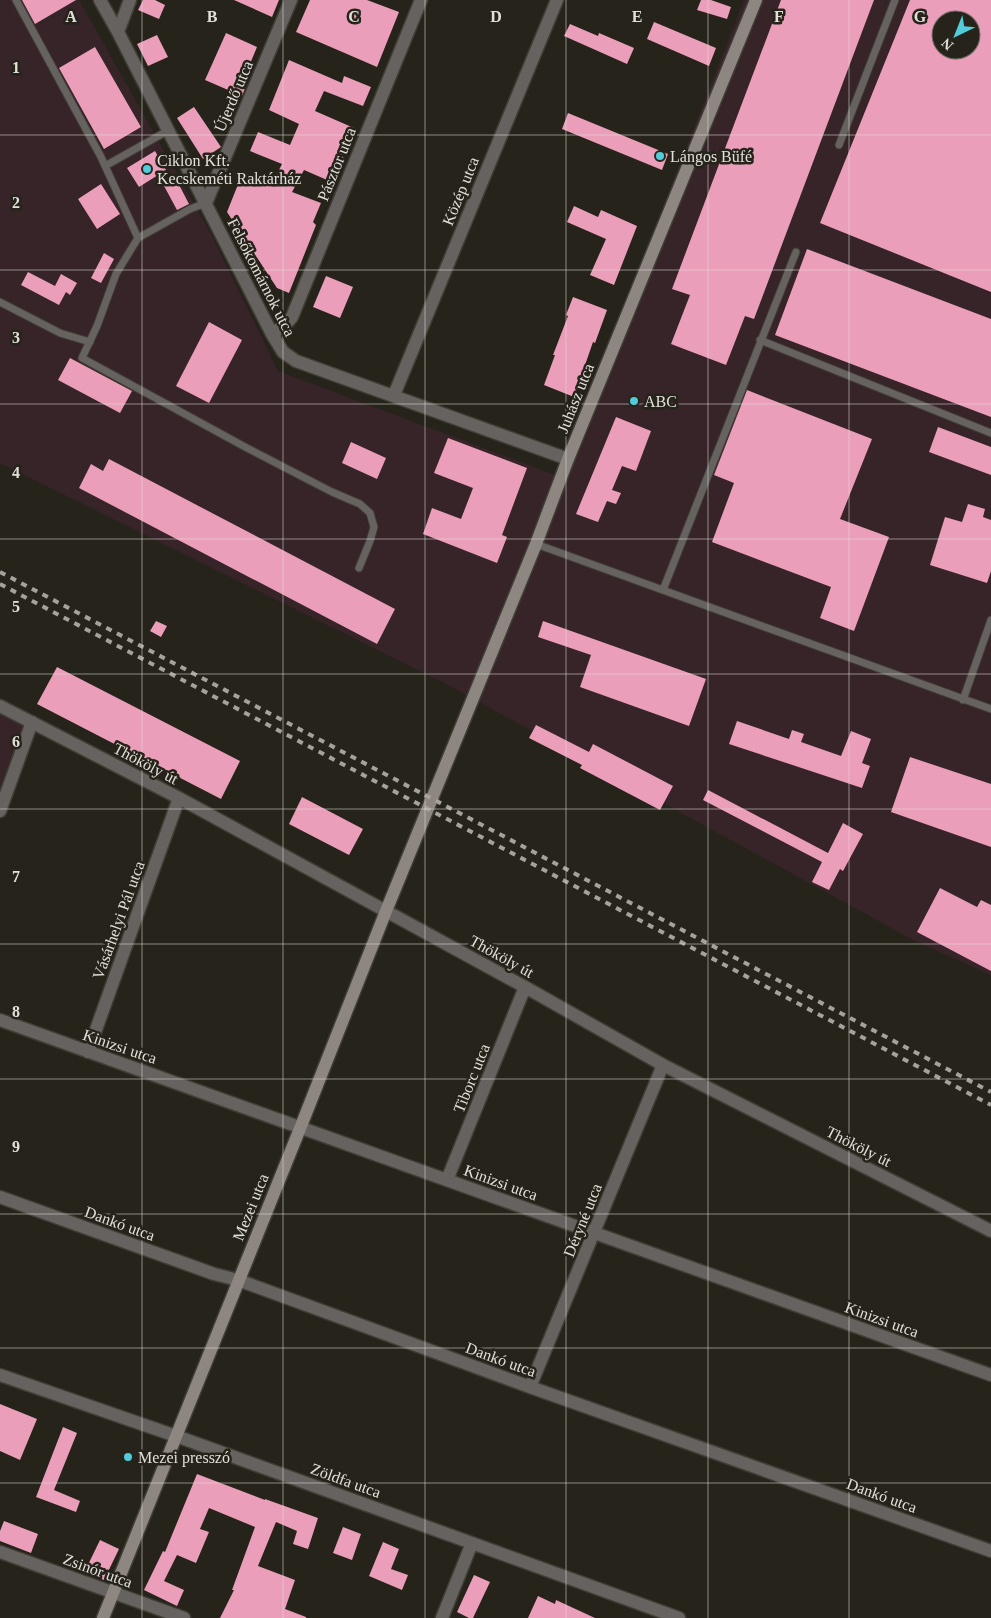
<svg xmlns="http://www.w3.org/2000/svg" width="991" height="1618" font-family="Georgia,serif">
<rect width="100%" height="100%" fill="#26231a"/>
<path fill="#372428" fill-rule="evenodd" d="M0,0H79L212,236L278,371L558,476L744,0H991V975L915,941L450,686L0,463ZM941,20H971V50H941Z
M0,699L35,718L0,803Z"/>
<path fill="#eb9eb9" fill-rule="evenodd" d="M22,0H76L35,24Z
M143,0H155L165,5L159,19L138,10Z
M234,0H279L272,17Z
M310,0H367L399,12L377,67L296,32Z
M701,0H711L731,7L727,19L697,10Z
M781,0H874L754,319L745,316L726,365L671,344L690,295L672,289Z
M910,0H991V292L820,223ZM941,20H971V50H941Z
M654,22L716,48L709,66L647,39Z
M570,24L598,36L599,33L634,48L627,64L564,36Z
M226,33L257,47L244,78L248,80L242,96L205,80Z
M157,35L168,57L148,66L137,44Z
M95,47L141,127L104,149L59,68Z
M289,60L342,83L344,76L371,87L363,106L324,91L315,111L354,128L341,156L345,158L334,183L304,170L292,192L321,203L313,222L316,225L289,293L277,288L227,212L243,172L272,184L282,164L250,151L258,132L290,145L299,124L269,110Z
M194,107L221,147L203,159L177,118Z
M568,113L668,154L662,170L562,129Z
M155,151L166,170L139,187L127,168Z
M175,177L189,204L177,210L163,184Z
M101,184L120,214L97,229L78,199Z
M574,206L598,217L601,210L637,226L614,285L590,275L606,239L567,222Z
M807,249L991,319V417L775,335Z
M104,253L114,259L101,283L91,278Z
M28,272L55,286L61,274L77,283L70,295L66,292L59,305L21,285Z
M326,276L353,287L340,318L313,307Z
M573,297L607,310L595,343L593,342L574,397L544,385L555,355H553L568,316L566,315Z
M209,322L242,340L209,403L176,386Z
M70,358L132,391L120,413L58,380Z
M747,390L872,439L840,519L889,537L854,631L820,618L831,587L712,542L734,483L714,475Z
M616,417L651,431L636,471L622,466L612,490L621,493L616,504L607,501L598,522L576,514Z
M938,427L991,447V475L929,452Z
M448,438L527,468L502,535L507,537L497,563L423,534L432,508L461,519L473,488L434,473Z
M351,442L386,458L377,479L342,463Z
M109,459L395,609L377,644L79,488L91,464L103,471Z
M968,504L985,509L983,517L991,520V571L987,583L930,565L945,517L962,522Z
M156,621L167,626L161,637L150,631Z
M543,621L706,679L689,726L580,687L591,655L538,637Z
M57,667L240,761L221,799L37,704Z
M737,721L789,739L792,730L804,734L801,742L841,756L851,731L871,739L862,763L870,766L862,788L729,744Z
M536,725L589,752L593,744L673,786L660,810L580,768L582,765L529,738Z
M910,757L991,784V847L891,812Z
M708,790L828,853L843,823L863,834L843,871L840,869L829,890L812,882L822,862L703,800Z
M302,797L363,829L349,855L289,824Z
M940,888L977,907L981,900L991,905V971L917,932Z
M0,1404L37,1419L20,1460L0,1451Z
M63,1427L77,1433L54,1490L80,1501L76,1512L36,1497Z
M197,1474L265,1500V1499L318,1518L308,1549L293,1544L297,1531L276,1522L258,1566L295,1580L285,1609L306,1617V1618H220L234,1590H232L255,1527L209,1508L200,1529L209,1532L196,1563L177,1555L164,1581L184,1590L177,1606L144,1590L163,1551L165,1552Z
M4,1521L38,1534L31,1553L0,1541V1531Z
M343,1527L361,1534L352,1560L333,1553Z
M100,1540L119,1549L104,1580L85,1571Z
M383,1542L399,1549L391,1569L408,1575L402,1590L369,1576Z
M474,1575L490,1582L473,1618H469L457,1612Z
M538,1596L555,1604L556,1600L595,1618H528Z"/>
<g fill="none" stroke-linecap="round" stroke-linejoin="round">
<g stroke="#403d35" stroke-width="9">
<path id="lane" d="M16,0L101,157L138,238
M839,145L895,0
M105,166L169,130
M206,203L190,209L138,238L116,274L97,326L82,358L247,448L332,492L360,504L370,513L374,527L370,541L359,568
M0,302L60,333L90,342
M760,340L991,433
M536,544L991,709
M663,590L796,252
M963,700L991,620"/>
</g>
<g stroke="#403d35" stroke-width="15">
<path id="street" d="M100,0L118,32L272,334L283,352L296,361L568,459
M118,32L130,0
M206,203L291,0
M272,334L286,324L292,317L421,0
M394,395L557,0
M0,706L179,798L525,987L663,1065L991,1231
M0,811L32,722
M0,1020C331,1138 660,1257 991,1375
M88,1052L179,798
M447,1180L525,987
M0,1197L214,1274L238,1280L530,1387L991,1551
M0,1375L176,1436L679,1618
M530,1387L663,1065
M0,1552L184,1618
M442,1618L472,1543"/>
</g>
<g stroke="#403d35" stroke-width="15">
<path id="secondary" d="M103,1618L301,1126L386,911L536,544L568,459L756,0"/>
</g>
<use href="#lane" stroke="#66625f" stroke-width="7"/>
<use href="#street" stroke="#66625f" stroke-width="12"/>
<use href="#secondary" stroke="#8d8681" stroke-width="12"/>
<path stroke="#a5a29c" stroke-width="4" stroke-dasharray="6 6" stroke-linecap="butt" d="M0,572L991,1092
M0,584L991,1105"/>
</g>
<path fill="none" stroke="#e2dfda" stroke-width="1" stroke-opacity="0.55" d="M142,0V1618M283,0V1618M425,0V1618M566,0V1618M708,0V1618M849,0V1618M0,135H991M0,270H991M0,404H991M0,539H991M0,674H991M0,809H991M0,944H991M0,1079H991M0,1214H991M0,1348H991M0,1483H991"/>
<g fill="#52cbda" stroke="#26231a" stroke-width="2">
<circle cx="660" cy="156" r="5"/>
<circle cx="147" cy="169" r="5"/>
<circle cx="634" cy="401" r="5"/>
<circle cx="128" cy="1457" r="5"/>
</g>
<g text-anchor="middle" stroke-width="5" stroke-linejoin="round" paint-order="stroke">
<g font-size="16" fill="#e2dfda" stroke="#26231a">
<text transform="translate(233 96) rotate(-67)" y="6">Újerdő utca</text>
<text transform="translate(336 164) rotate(-68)" y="6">Pásztor utca</text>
<text transform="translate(460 191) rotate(-68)" y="6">Közép utca</text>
<text transform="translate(262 277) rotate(63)" y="6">Felsőkomárnok utca</text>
<text transform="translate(575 398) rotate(-68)" y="6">Juhász utca</text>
<text transform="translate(146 763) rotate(28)" y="6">Thököly út</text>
<text transform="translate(118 920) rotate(-70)" y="6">Vásárhelyi Pál utca</text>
<text transform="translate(502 956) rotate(29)" y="6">Thököly út</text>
<text transform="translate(120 1046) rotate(19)" y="6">Kinizsi utca</text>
<text transform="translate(471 1078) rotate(-68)" y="6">Tiborc utca</text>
<text transform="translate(859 1146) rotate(27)" y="6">Thököly út</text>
<text transform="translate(501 1182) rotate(20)" y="6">Kinizsi utca</text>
<text transform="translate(250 1207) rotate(-68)" y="6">Mezei utca</text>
<text transform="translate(582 1220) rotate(-68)" y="6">Déryné utca</text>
<text transform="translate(120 1223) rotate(20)" y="6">Dankó utca</text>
<text transform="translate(882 1319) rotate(20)" y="6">Kinizsi utca</text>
<text transform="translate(501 1359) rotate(20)" y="6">Dankó utca</text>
<text transform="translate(346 1480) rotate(20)" y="6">Zöldfa utca</text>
<text transform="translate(882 1495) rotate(20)" y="6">Dankó utca</text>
<text transform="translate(98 1570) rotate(20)" y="6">Zsinór utca</text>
</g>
<g font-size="16" fill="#e2dfda" stroke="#26231a" text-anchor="start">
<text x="670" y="162">Lángos Büfé</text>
<text x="157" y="166">Ciklon Kft.<tspan x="157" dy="18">Kecskeméti Raktárház</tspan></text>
<text x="644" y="407">ABC</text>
<text x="138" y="1463">Mezei presszó</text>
</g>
</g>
<g font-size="16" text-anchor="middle" font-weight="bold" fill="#e2dfda" stroke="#26231a" stroke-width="5" stroke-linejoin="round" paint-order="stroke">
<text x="71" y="22">A</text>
<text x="212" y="22">B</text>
<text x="354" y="22">C</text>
<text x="496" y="22">D</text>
<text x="637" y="22">E</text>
<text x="779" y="22">F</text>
<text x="920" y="22">G</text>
<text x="16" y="73">1</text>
<text x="16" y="208">2</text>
<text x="16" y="343">3</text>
<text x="16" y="478">4</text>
<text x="16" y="612">5</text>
<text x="16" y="747">6</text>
<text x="16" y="882">7</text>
<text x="16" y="1017">8</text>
<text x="16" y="1152">9</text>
</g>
<g transform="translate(956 35) rotate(223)"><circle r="24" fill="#26231a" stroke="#716e67"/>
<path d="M0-4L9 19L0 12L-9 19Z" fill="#52cbda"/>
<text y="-8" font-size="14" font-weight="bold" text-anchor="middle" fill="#e2dfda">N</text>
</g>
</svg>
